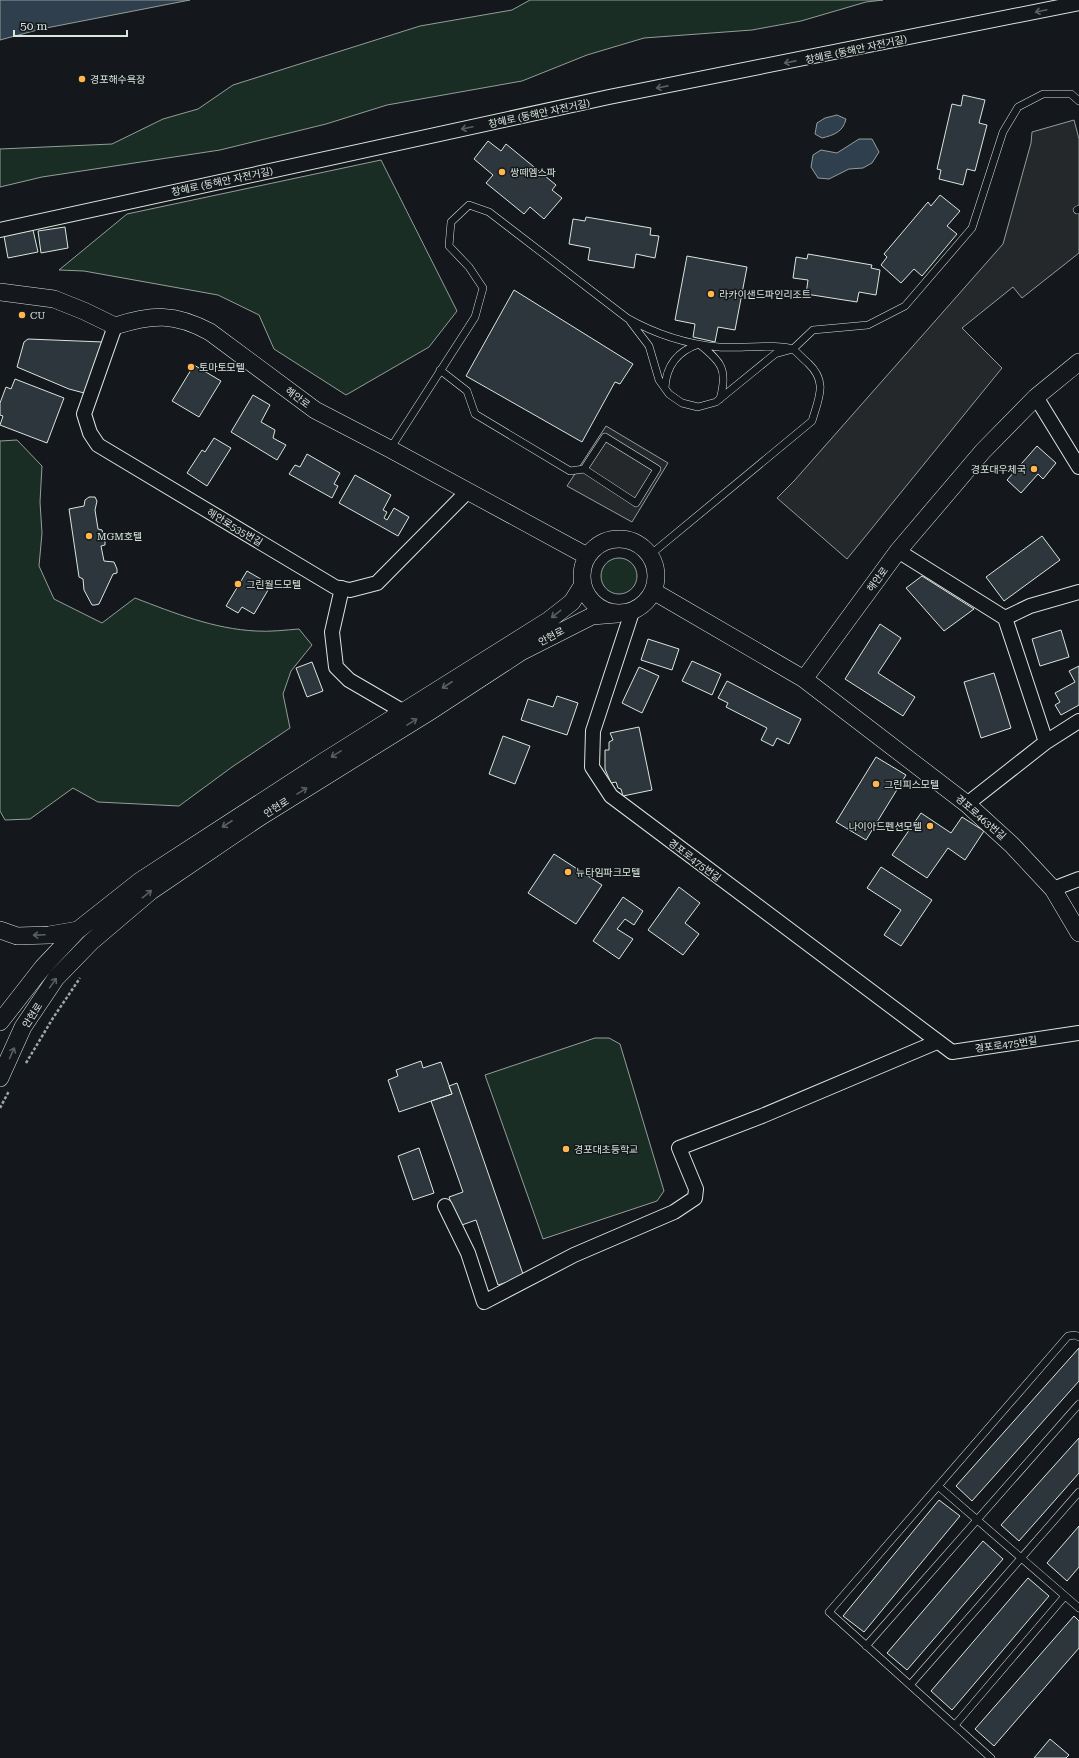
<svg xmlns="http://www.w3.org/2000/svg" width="1079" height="1758" font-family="'Roboto Serif','Noto Sans KR',serif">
<rect width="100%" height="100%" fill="#14181c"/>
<path fill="#1a2d24" stroke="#939e99" d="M530,0H883L866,2L801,21L752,30L644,38L587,55L522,81L387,105L326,124L220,150L42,177L0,187V149L112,144L163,119L198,109L233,85L420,26L512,10Z
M381,160L457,311L429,347L346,395L274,349L259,315L218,295L84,271L59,270L127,214Z
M17,440L42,466L40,502L42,533L39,566L54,599L102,623L135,598C174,613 214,629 256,631C270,632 285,630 299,629L312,645L291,671L283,694L290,728L232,767L179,806L98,802L73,788L30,819L5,820L0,811V441Z
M601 576a18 18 0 1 1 36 0a18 18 0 1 1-36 0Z
M595,1038H609L620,1044L664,1191L657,1201L543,1239L485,1075Z"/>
<path fill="#24282b" stroke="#939e99" d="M1074,120L1079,139V253L1022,298L1013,287L962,328L1002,368L847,559L777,498L794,481L1003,244L1031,143L1032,132Z
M606,426L668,463L632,522L567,486Z"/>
<path fill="#2f3f4d" stroke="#939e99" d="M0,0H190L41,29L0,40Z
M837,115L846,119C843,132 834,135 822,138L815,134L817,123L825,118Z
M859,139H872L879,152L872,163L863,168L849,169L829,179L818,178L811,167L813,155L821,150L837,153Z"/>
<path fill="#2c363c" stroke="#d8e6dc" d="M963,95L985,100L979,123L987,125L975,171L967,169L963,185L939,179L941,170L937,169L952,104L961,106Z
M488,141L501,151L506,144L556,185L552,190L562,198L544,219L530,207L524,214L486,183L493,175L474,159Z
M940,195L960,211L947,226L957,234L922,276L914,269L901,283L881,265L887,257L884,254L928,202L931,206Z
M586,217L651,228L650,235L659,236L655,258L636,254L634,268L588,260L590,248L569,244L573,219L585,221Z
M65,227L68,248L41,253L38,231Z
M33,230L38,252L8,258L4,236Z
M808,254L872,265L871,268L880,270L876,295L859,292L857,302L806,294L808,280L793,278L796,257L807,259Z
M687,256L747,267L735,330L718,327L715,342L693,337L695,324L675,320Z
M514,290L633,364L620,384L615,382L582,442L466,376Z
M28,339L103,342L88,394L69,389L17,367L24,342Z
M194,365L221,381L199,417L172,401Z
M15,379L64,398L47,443L0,425L3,416L0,415V403L6,387L11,389Z
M253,395L270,405L261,422L275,430L273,438L286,445L277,460L231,432Z
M214,438L231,448L207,486L187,473L202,450L205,452Z
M1037,446L1056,463L1043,479L1038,474L1021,493L1007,480Z
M307,454L340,473L334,484L338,486L332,498L289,474L295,465L300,467Z
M355,475L391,495L383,510L387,512L384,518L387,520L394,508L409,517L398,536L339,503Z
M89,497H95L97,501L95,510L98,529L102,530L105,541V545L101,546L104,561L114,562L117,569V573L113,574L99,604L95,605H92L84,590L83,579L79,577L69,509L84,506L85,500Z
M1042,536L1060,560L1004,601L986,577Z
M247,571L271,585L254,614L242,607L238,613L226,606Z
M922,576L974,609L944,631L906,588Z
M880,624L901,638L878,673L915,697L903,716L845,679Z
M1061,630L1069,657L1040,666L1032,639Z
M648,639L679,649L672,670L641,660Z
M692,661L721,674L712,695L682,681Z
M312,662L323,691L307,697L296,668Z
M1079,666V705L1061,715L1055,705L1060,702L1055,693L1075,682L1069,671Z
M639,667L659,676L642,713L622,703Z
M994,673L1011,728L981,738L964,682Z
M727,681L801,719L789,744L777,738L773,746L761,740L767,728L726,707L728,703L718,698Z
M557,696L578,703L567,735L521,720L528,699L553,707Z
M639,727L652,790L623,796L621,789L618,788L616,782L611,783L605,769V750H609V742L613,740L610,733Z
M503,736L530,746L515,784L489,774Z
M876,757L906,775L866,840L836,822Z
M921,813L951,833L962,817L984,831L965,860L948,848L927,878L892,855Z
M554,854L602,885L576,924L528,893Z
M881,867L932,900L901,946L884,935L901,910L867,888Z
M679,887L700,903L685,923L699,934L683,955L648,930Z
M623,897L643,911L634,925L625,919L617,929L633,939L619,959L593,941Z
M421,1061L423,1068L441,1062L452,1094L399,1112L388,1080L398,1076L396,1070Z
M457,1083L524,1277L498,1285L476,1220L459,1226L449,1197L463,1192L431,1101L452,1094L449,1086Z
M419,1148L434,1193L413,1200L398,1156Z
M1079,1348V1381L972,1501L956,1486Z
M1079,1438V1473L1019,1541L1001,1525Z
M939,1500L960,1516L864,1632L843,1616Z
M1079,1526V1567L1067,1581L1047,1563Z
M983,1541L1003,1559L907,1670L887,1653Z
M1028,1578L1049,1596L952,1710L931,1691Z
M1074,1616L1079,1621V1648L994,1746L975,1729Z
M1050,1739L1069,1755L1066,1758H1034Z"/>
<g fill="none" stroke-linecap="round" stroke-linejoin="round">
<g stroke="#d8e6dc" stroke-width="8">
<path id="service" d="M1077,210L1079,209
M630,321L649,346L659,380L669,394L682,403L698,407L716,402L775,354L793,349L813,330L868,325L905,306L972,228L1003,132L1018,107L1043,94H1071L1079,101
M440,370L467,391L475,414L570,471L584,469L605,437L657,469L636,503L584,469
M665,388C666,366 678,351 699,344C722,362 728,370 720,399
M390,449L475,317L483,288L469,267L449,246L451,222L469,205L489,212L627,318C657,335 685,344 719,347C734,349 784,343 794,350C799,354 803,359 808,363C828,382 819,397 812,421L650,555
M938,1486L1079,1608
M866,1646L1079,1404
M910,1685L1079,1492
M955,1725L1065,1596
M991,1758L829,1612L1068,1336L1075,1335L1079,1337"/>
</g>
<g stroke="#d8e6dc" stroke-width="16">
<path id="minor" d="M0,230L609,97L1079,3
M115,326L84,414L90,433L98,445L335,587L350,590L377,583L467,492
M1036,397L1079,467
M898,551L1005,618L1046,742
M342,588L332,632L336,667L349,680L404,712
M632,612L593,731L592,767L611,796L952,1052L1079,1033
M1005,618L1030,606L1079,592
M967,804L1046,742L1079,721
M1053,889L1079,879
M445,1206L468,1253L484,1302L574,1255L674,1212L695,1198L696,1189L679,1148L762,1116L937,1042"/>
</g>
<g stroke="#d8e6dc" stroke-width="18">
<path id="tertiary" d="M0,292L54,299L84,311L115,326C153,314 175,313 210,332L315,410L390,449L587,556
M582 576a37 37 0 1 1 74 0a37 37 0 1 1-74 0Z
M653,591L804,679L898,551L983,451L1036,397L1079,362
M804,679L967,804L1012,845L1053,889L1079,933
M0,930L17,936L49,935L78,930
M0,1022L43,967L78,930L140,881L323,762L549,620L572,602L582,586
M0,1078L23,1027L56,978L91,942L151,891L260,817L429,712L521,652L592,616L617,614"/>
</g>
<path stroke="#9da8a2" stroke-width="2.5" stroke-dasharray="3 2" stroke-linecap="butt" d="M26,1063L53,1018L80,978
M0,1108L9,1091"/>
<use href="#service" stroke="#14181c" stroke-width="7"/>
<use href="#minor" stroke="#14181c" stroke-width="14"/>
<use href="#tertiary" stroke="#14181c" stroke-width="17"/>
</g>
<defs><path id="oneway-shaft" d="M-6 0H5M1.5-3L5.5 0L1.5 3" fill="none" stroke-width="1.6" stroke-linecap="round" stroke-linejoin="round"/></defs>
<g stroke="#59605f">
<use href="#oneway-shaft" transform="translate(1041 11) rotate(168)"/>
<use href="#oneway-shaft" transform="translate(790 62) rotate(169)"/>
<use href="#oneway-shaft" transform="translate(662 87) rotate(169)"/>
<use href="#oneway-shaft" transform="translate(467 128) rotate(168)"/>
<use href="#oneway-shaft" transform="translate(556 614) rotate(142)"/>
<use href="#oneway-shaft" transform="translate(447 685) rotate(147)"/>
<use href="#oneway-shaft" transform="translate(412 722) rotate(-32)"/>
<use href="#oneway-shaft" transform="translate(336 754) rotate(148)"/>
<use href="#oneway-shaft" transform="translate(302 791) rotate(-32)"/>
<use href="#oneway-shaft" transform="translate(227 824) rotate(147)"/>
<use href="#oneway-shaft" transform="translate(147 894) rotate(-39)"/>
<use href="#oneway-shaft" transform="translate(39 935) rotate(178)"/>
<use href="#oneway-shaft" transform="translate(53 983) rotate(-55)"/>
<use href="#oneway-shaft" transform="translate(12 1053) rotate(-66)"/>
</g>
<g fill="#ffb74d" stroke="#14181c" stroke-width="1.5">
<circle cx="82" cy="79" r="4"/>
<circle cx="502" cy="172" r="4"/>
<circle cx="711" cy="294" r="4"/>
<circle cx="22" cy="315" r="4"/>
<circle cx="191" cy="367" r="4"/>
<circle cx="1034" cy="469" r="4"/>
<circle cx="89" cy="536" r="4"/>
<circle cx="238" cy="584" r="4"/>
<circle cx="876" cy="784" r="4"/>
<circle cx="930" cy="826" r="4"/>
<circle cx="568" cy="872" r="4"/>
<circle cx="566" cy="1149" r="4"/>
</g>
<g text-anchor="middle" stroke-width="3" stroke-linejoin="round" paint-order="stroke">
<g font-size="10" fill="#d8e6dc" stroke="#14181c">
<text transform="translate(856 49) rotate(-12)" y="4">창혜로 (동해안 자전거길)</text>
<text transform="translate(539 113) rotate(-12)" y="4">창혜로 (동해안 자전거길)</text>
<text transform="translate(222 181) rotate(-12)" y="4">창혜로 (동해안 자전거길)</text>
<text transform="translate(298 397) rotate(37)" y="4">해안로</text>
<text transform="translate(235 527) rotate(31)" y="4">해안로535번길</text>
<text transform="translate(877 579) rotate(-53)" y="4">해안로</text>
<text transform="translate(551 636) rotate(-28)" y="4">안현로</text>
<text transform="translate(276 807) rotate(-32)" y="4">안현로</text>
<text transform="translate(981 817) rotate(41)" y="4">경포로463번길</text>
<text transform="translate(695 860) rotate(37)" y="4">경포로475번길</text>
<text transform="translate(32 1015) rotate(-57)" y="4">안현로</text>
<text transform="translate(1006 1044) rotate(-8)" y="4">경포로475번길</text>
</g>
<g font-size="10" fill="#d8e6dc" stroke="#14181c" text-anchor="start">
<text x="90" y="83">경포해수욕장</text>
<text x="510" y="176">쌍떼엠스파</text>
<text x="719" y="298">라카이샌드파인리조트</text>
<text x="30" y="319">CU</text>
<text x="199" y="371">토마토모텔</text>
<text x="1026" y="473" text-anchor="end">경포대우체국</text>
<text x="97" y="540">MGM호텔</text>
<text x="246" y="588">그린월드모텔</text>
<text x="884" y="788">그린피스모텔</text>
<text x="922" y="830" text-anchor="end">나이아드펜션모텔</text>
<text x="576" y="876">뉴타임파크모텔</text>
<text x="574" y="1153">경포대초등학교</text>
</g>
</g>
<path d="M14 30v6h113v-6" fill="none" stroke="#d8e6dc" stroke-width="2"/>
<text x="20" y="30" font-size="12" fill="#d8e6dc" stroke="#14181c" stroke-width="3" paint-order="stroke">50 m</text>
</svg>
